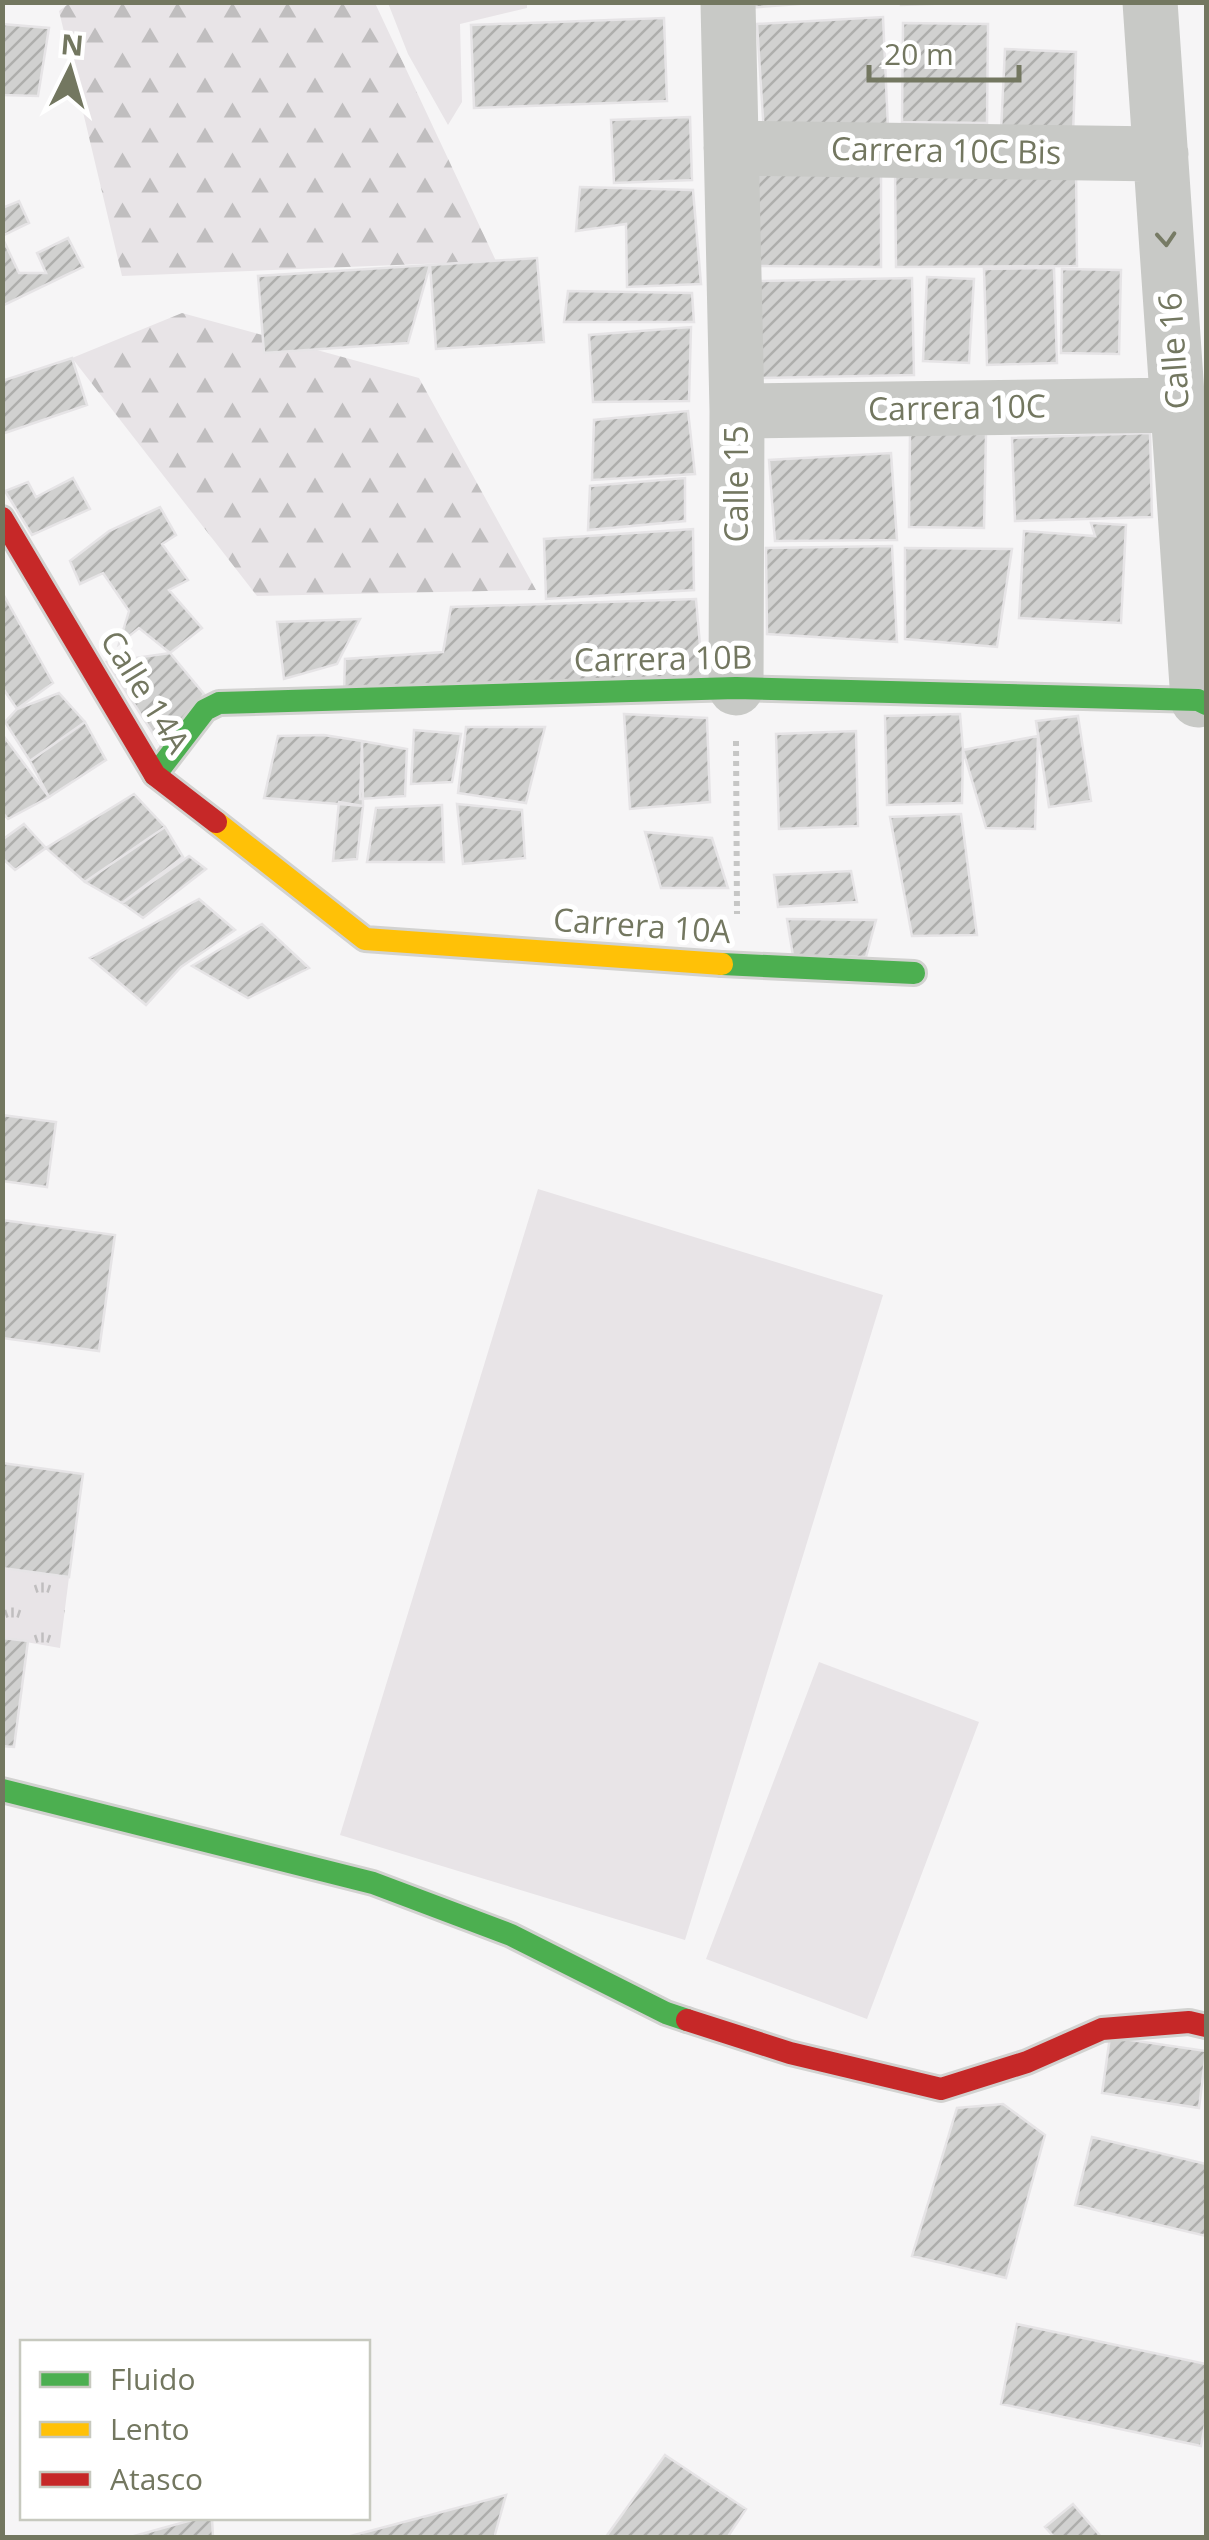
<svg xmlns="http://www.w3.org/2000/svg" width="1209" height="2540" font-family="'Open Sans',sans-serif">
<defs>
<pattern id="grass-tufts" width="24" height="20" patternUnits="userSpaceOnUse" patternTransform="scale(2.5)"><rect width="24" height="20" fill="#e8e4e7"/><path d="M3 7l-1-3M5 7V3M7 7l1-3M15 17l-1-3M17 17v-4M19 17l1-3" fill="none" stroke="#c0bebf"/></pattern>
<pattern id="forest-firs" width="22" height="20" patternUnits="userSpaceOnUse" patternTransform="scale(2.5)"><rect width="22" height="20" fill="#e8e4e7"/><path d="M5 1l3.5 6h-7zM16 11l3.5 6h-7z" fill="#c0bebf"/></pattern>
<pattern id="building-hatch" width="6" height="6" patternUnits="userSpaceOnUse" patternTransform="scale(2.5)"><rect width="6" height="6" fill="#d1d1d0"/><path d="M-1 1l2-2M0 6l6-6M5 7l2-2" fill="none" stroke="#aeaeac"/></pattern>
</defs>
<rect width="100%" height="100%" fill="#f6f5f6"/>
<path fill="url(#grass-tufts)" d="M3,1568L69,1577L60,1648L3,1638Z"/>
<path fill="url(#forest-firs)" d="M71,2L375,3L496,261L122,276L59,11Z
M182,313L419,378L536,590L257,596L72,358Z"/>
<path fill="#e8e4e7" d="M388,3L527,2V8L460,24L462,102L448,125L408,54Z
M538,1189L883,1295L685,1940L340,1835Z
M819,1662L979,1722L867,2019L706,1959Z"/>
<path fill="url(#building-hatch)" stroke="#e6e4e6" stroke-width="2.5" d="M747,2H825L747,8Z
M901,2H984L901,5Z
M883,17L888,128L764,134L757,24Z
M664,18L667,101L474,108L471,25Z
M903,23L988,24L987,123L902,122Z
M2,24L49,28L38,96L2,95Z
M1005,49L1076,52L1073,134L1001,131Z
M690,117L692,180L614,183L611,120Z
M1076,165L1077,266L896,267L895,167Z
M752,168L881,169V267L752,266Z
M580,187L693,190L701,284L627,287L626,224L576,231Z
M19,201L29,223L2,236V208Z
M2,237L19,273H46L37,253L68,238L83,267L2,306Z
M537,258L544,342L436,349L430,265Z
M430,265L408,343L264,353L258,276Z
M1054,268L1057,363L987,365L984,269Z
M1062,269L1121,270L1119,354L1061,353Z
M927,277L974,279L969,363L923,361Z
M912,278L914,375L757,378L756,281Z
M568,291L692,293L694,322H564Z
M691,327L689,401L593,402L589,335Z
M72,358L87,405L2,434V381Z
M688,411L695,474L592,480L594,420Z
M910,433L986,434L984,528L909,527Z
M1150,433L1152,517L1015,521L1012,438Z
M891,453L897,540L775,541L769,460Z
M73,478L90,509L32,535L5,491L28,482L36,497Z
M685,478V521L588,530L590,486Z
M160,507L176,535L162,544L188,580L169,590L202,628L170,653L139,628L119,644L129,611L103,573L80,584L70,561L109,531Z
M1091,523L1126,525L1121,623L1019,618L1024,531L1095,536Z
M693,529L694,590L546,599L544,539Z
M892,546L897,642L767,634L766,548Z
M905,548L1012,549L997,647L905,639Z
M2,592L53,683L17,709L2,687Z
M696,599L703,680L344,693L345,659L443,652L451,607Z
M360,619L337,664L284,679L277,622Z
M170,653L204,694L165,752L107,662Z
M59,693L85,722L30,761L5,722L17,709Z
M624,714L707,718L710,802L630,809Z
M960,714L963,750L962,803L887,805L885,716Z
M1078,716L1091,801L1049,807L1036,721Z
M85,722L106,760L49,797L30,761Z
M466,727H545L526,803L458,793Z
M414,730L461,734L452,782L411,784Z
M856,731L858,826L779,829L776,734Z
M2,734L49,797L8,819L2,812Z
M324,735L362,741L363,806L264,798L278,736Z
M1038,736L1035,829L986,828L963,750Z
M362,741L407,749L405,796L360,799Z
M134,794L165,827L85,882L46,848Z
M339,802L363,806L357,859L333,861Z
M457,804L522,810L525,858L463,864Z
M442,805L444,862H367L376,808Z
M961,814L977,935L912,936L890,817Z
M24,824L46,848L15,870L2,858V840Z
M165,827L183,857L122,903L85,882Z
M645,832L712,838L728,888H661Z
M189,856L206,869L143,918L122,903Z
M851,871L857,902L778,907L774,875Z
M199,899L235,930L181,967L146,1005L90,958Z
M787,919L876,920L866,957L793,956Z
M262,924L309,968L248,998L192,966Z
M2,1115L56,1122L47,1187L2,1181Z
M2,1220L115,1235L99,1351L2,1338Z
M2,1463L83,1474L69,1577L2,1568Z
M2,1638L28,1641L14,1747L2,1746Z
M1110,2037L1206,2051L1199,2108L1102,2093Z
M1003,2104L1045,2135L1006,2278L912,2256L957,2108Z
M1092,2137L1206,2164V2236L1075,2205Z
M1017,2324L1206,2364V2419L1201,2446L1001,2404Z
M665,2455L746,2509L727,2538H605Z
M506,2495L494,2538H343Z
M1073,2504L1102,2538H1055L1045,2527Z
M199,2518H212L213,2538H127Z"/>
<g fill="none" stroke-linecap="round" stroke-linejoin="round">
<g stroke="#d2d2d0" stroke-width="28">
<path id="fast" d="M155,775L205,710L219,703L736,688L1198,700L1206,704
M722,964L914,973
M2,1790L373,1883L511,1935L666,2013L687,2020"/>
</g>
<g stroke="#d2d2d0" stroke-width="28">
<path id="slow" d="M216,822L365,939L722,964"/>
</g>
<g stroke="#d2d2d0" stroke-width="28">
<path id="jam" d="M2,518L155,775L216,822
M687,2020L790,2053L941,2089L1027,2062L1102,2029L1189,2022L1206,2026"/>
</g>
<path stroke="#c6c6c5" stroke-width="6" stroke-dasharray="5 5" stroke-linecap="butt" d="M736,741L737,914"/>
<path stroke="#c8c9c6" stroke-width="55" d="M728,2L737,411L736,688
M1150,2L1198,700
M731,148L1161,154
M737,411L1177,405"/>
<use href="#fast" stroke="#4caf50" stroke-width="22"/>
<use href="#slow" stroke="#ffc107" stroke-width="22"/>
<use href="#jam" stroke="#c62828" stroke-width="22"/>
</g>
<defs><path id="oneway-chevron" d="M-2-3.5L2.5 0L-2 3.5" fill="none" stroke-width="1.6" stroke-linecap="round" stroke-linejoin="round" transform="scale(2.5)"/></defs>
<use stroke="#777b65" href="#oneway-chevron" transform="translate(1166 239) rotate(86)"/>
<g text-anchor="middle" stroke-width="10" stroke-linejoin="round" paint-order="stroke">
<g font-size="32" fill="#737760" stroke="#fff">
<text transform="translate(946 151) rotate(1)" y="11">Carrera 10C Bis</text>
<text transform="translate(1174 351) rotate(-94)" y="11">Calle 16</text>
<text transform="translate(957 408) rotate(-1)" y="11">Carrera 10C</text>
<text transform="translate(737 484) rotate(-90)" y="11">Calle 15</text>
<text transform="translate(663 659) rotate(-1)" y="11">Carrera 10B</text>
<text transform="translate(145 692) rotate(58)" y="11">Calle 14A</text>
<text transform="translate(642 926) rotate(4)" y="11">Carrera 10A</text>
</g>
</g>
<rect width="1209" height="2540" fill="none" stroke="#737760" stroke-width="10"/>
<rect x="20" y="2340" width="350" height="180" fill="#ffffff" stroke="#c7c9bf" stroke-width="2.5"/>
<rect x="40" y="2372" width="50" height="15" fill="#4caf50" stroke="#c7c9bf" stroke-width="2.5"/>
<text x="110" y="2390" font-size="30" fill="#737760">Fluido</text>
<rect x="40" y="2422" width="50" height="15" fill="#ffc107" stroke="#c7c9bf" stroke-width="2.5"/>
<text x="110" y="2440" font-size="30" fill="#737760">Lento</text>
<rect x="40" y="2472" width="50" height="15" fill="#c62828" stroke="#c7c9bf" stroke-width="2.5"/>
<text x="110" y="2490" font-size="30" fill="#737760">Atasco</text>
<g transform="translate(70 70) rotate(5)" stroke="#ffffff" stroke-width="8" paint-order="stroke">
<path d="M0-8L18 38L0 25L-18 38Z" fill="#737760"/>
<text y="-15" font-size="28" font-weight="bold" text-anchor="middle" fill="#737760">N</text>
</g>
<path d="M869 65v15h150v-15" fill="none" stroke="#737760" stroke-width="5"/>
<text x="884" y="65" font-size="30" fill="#737760" stroke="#ffffff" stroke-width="8" paint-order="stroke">20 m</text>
</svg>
